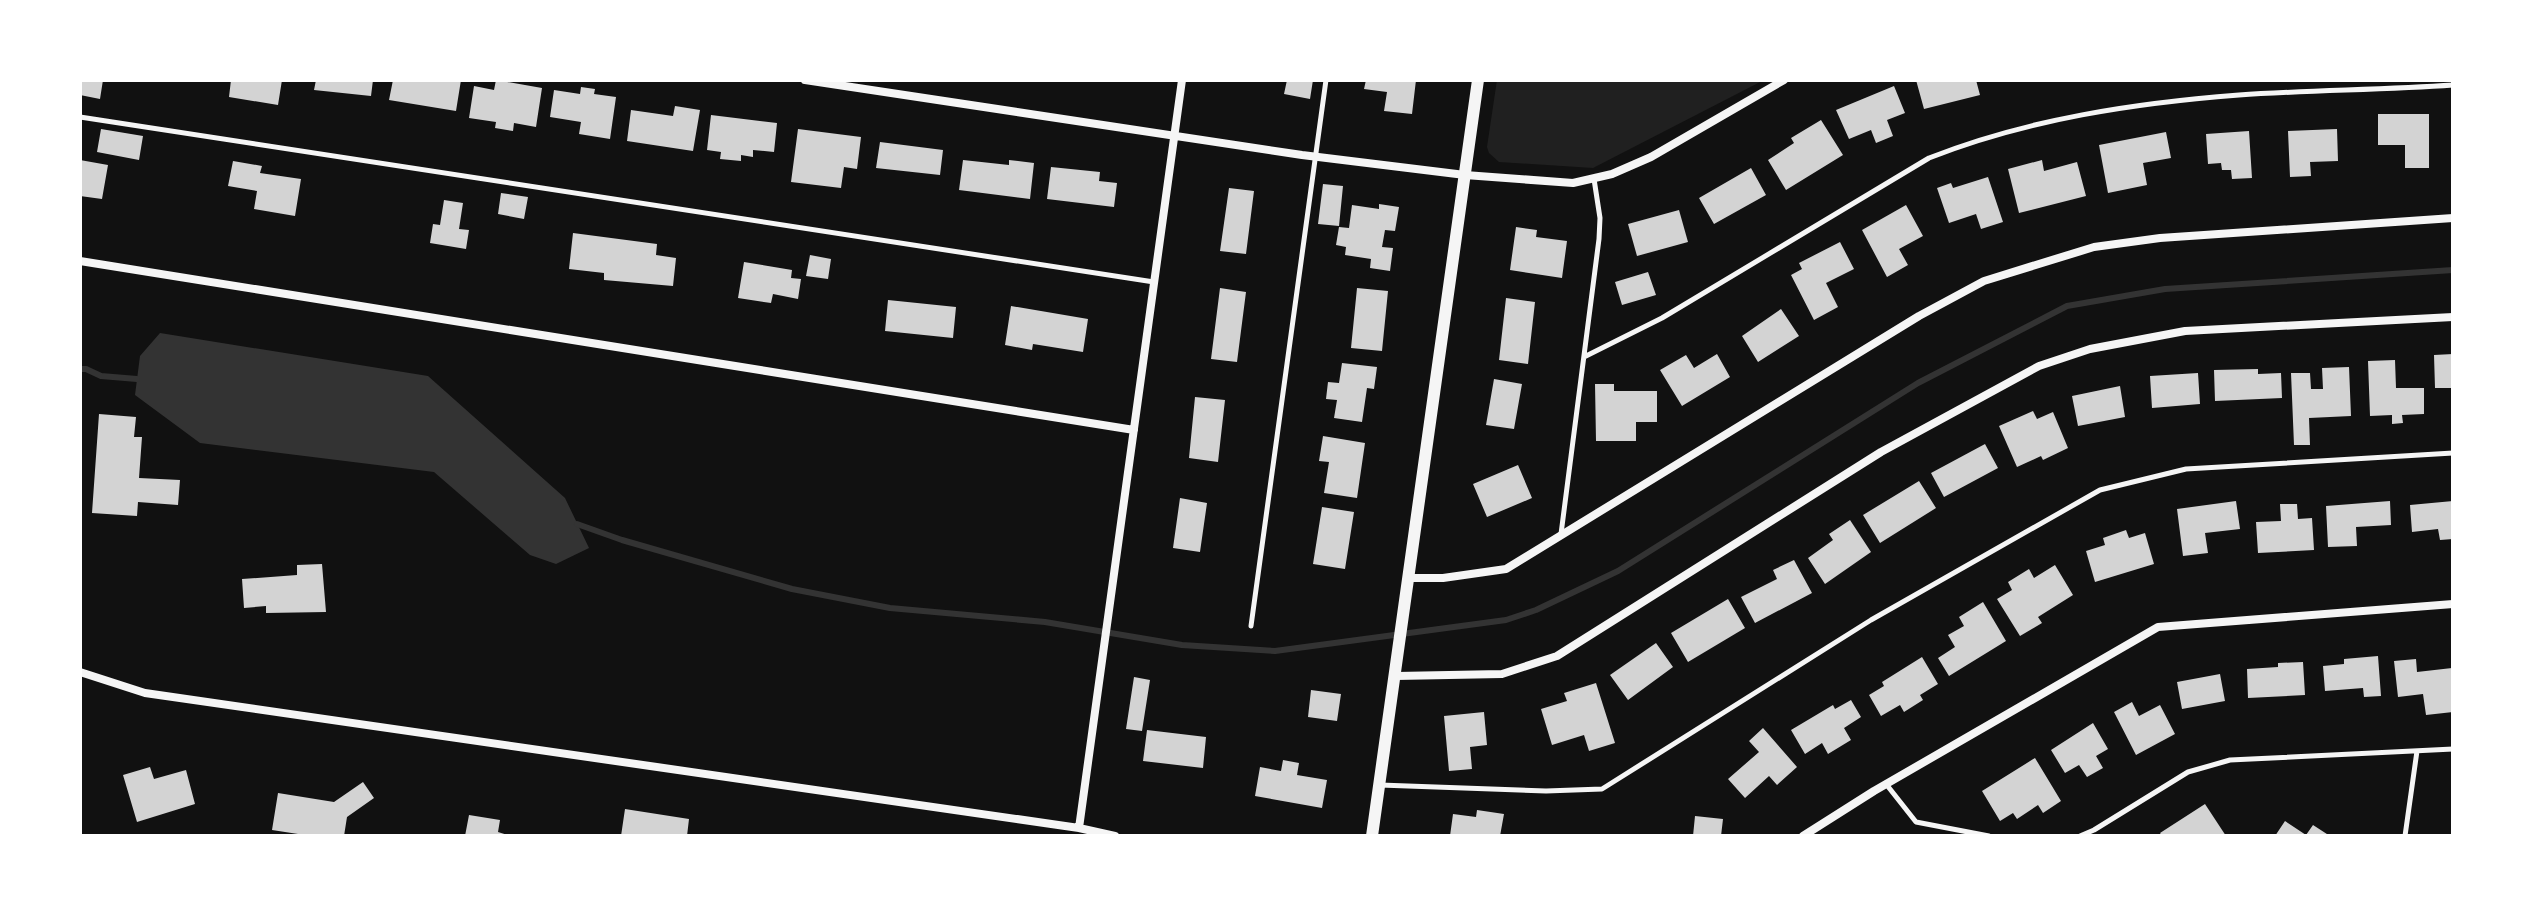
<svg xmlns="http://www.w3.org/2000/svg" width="2533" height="916" font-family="'PT Sans Narrow',sans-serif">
<rect width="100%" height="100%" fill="#111"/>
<path fill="#202020" d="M1497,80H1764L1593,168L1499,162L1489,153L1487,147Z"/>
<path fill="#333" d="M160,333L428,376L565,498L589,548L556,564L530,555L434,472L200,443L135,395L140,356Z"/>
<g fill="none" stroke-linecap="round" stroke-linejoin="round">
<path stroke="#333" stroke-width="6" d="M80,369H86L101,376L137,379
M577,524L622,540L792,589L890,608L1045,622L1182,645L1275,651L1506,620L1536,610L1618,571L1918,383L2067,306L2165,289L2453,270"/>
</g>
<path fill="#d3d3d3" d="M80,80H103L100,99L80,95Z
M231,80H282L278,105L229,97Z
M316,80H373L371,96L314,90Z
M393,80H461L456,111L389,100Z
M496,80L542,88L536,127L514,123L513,131L495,128L496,122L469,118L474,86L494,90Z
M1287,80H1313L1310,99L1284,94Z
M1366,80H1416L1412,114L1384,111L1387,92L1364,89Z
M1916,80H1976L1980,95L1924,109Z
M1894,86L1905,113L1887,120L1893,136L1876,143L1871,130L1849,139L1836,110Z
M581,87L595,89L594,94L616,97L610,139L579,134L581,122L550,117L554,90L580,94Z
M675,106L700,110L693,151L627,141L631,110L673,116Z
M2378,114H2429V168H2405V145H2378Z
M711,115L777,123L774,152L753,150V157L741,155V161L720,159L721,152L707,150Z
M1821,120L1843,155L1786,190L1768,160L1794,143L1791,138Z
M101,129L143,136L139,160L97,152Z
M798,129L861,137L857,169L844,167L841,188L791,182Z
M2337,129L2338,161L2310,162L2311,176L2290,177L2288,131Z
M2249,131L2252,178L2232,179L2231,170H2222L2221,163L2208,164L2206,134Z
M2166,132L2171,158L2143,163L2147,185L2108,193L2099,145Z
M880,142L943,150L940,175L876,168Z
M80,160L108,165L102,199L80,196Z
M963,160L1009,165V160L1034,163L1030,199L959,190Z
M2042,160L2044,171L2077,162L2086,196L2019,213L2008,169Z
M233,161L262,166L260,173L301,179L295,216L254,209L257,191L228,186Z
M1051,167L1100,172L1099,181L1117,183L1114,207L1047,199Z
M1751,168L1766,195L1714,224L1699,198Z
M1988,177L2003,222L1981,229L1976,214L1949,223L1937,188L1951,183L1953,188Z
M1323,184L1343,186L1339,226L1318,224Z
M1229,188L1254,191L1246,254L1220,251Z
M501,193L528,197L524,219L498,214Z
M444,200L463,203L459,229L469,230L466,249L430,243L433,224L440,225Z
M1379,204L1399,207L1395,231L1385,230L1382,247L1393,248L1390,271L1370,268L1371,259L1345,255L1346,247L1336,245L1339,227L1349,228L1352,205L1379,209Z
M1906,205L1923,236L1899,249L1908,265L1887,277L1862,230Z
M1679,210L1688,242L1637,256L1628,224Z
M1516,227L1537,230L1536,237L1567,241L1562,278L1510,270Z
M573,233L657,244L656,255L676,258L673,286L604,280V273L569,269Z
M1840,242L1854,269L1826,283L1838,307L1814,320L1791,275L1802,269L1799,263Z
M810,255L831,259L828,279L806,276Z
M744,262L792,270L791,278L801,279L798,299L773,294L771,303L738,298Z
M1648,272L1656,295L1622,305L1615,282Z
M1220,288L1246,292L1237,362L1211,359Z
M1357,288L1388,291L1382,351L1351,348Z
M1506,298L1535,302L1528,364L1499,360Z
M888,300L956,307L953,338L885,331Z
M1011,306L1088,319L1083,352L1033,344L1032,350L1005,345Z
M1781,309L1799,336L1758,362L1742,336Z
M1717,354L1730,377L1682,406L1660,370L1686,355L1694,368Z
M2453,354V388H2435L2434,355Z
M2395,360L2396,388H2424V414L2402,415L2403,423L2392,424V415L2370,416L2368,361Z
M1342,363L1377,367L1374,389L1367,388L1362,422L1334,418L1337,400L1326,399L1328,382L1339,383Z
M2349,367L2351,416L2309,418L2310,445H2294L2291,373H2310L2311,389H2323L2322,368Z
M2258,369V374L2281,373L2282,398L2215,401L2214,370Z
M2198,373L2200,404L2152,408L2150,376Z
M1494,379L1522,384L1514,429L1486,425Z
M1595,384H1614V391H1657V422H1636V441H1596Z
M2120,386L2125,417L2078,426L2072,396Z
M1195,397L1225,400L1218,462L1189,458Z
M2033,411L2037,419L2053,412L2068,448L2043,460L2041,456L2017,467L1999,426Z
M99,414L136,417L134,437H142L139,478L180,480L178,505L138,502L137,516L92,513Z
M1323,436L1365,443L1357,498L1324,493L1329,462L1319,461Z
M1985,444L1998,468L1944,497L1931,473Z
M1518,465L1532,498L1487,517L1473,484Z
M1919,481L1936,508L1880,543L1863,515Z
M1180,498L1207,503L1200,552L1173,548Z
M2236,501L2240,529L2205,533L2208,553L2183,556L2177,509Z
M2390,501L2391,525L2356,527L2357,546L2328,547L2326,506Z
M2453,501V539L2440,540L2438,529L2412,532L2410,505Z
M2280,504H2297L2298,519L2312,518L2314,550L2258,553L2256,522L2281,521Z
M1322,507L1354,512L1345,569L1313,564Z
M1850,520L1871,552L1825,584L1808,558L1833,540L1829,534Z
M2126,530L2129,538L2145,533L2154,564L2095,582L2086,551L2105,545L2103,538Z
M1794,560L1812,593L1755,623L1741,597L1777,579L1773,570Z
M322,564L326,612L266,613V606L244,608L242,579L297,575V565Z
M2055,565L2073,595L2038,617L2042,623L2020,636L1997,599L2012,590L2008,582L2029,569L2034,578Z
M1728,599L1745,628L1688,662L1671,633Z
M1983,602L2006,641L1949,676L1938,658L1955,647L1948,635L1964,626L1959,617Z
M1656,643L1673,667L1628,700L1610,675Z
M2378,656L2381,696L2364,697L2363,688L2325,691L2323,666L2344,664V659Z
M1922,657L1938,684L1920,695L1923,700L1904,712L1900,705L1881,716L1869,695L1884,686L1882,682Z
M2416,659L2417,672L2452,668L2453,712L2426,715L2423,694L2398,697L2394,661Z
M2303,662L2305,695L2248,698L2247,669L2278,667V663Z
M2220,674L2225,701L2182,709L2177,682Z
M1134,677L1150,680L1142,731L1126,729Z
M1596,683L1615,743L1589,751L1584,735L1552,745L1541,709L1567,701L1564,693Z
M1311,690L1341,694L1337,721L1308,717Z
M1851,700L1861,717L1844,728L1851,740L1828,754L1822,743L1805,754L1791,730L1833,705L1835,709Z
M2132,702L2139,716L2160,705L2175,734L2136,755L2114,712Z
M1484,712L1487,745L1470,747L1472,769L1449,771L1444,716Z
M2093,723L2108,749L2096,756L2103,768L2087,777L2079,765L2065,773L2051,750Z
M1763,728L1797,767L1777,785L1769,776L1745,798L1728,779L1759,752L1749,741Z
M1147,730L1206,737L1203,768L1143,761Z
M2035,758L2061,801L2043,813L2038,805L2017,819L2013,813L2000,821L1982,791Z
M1283,760L1299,763L1297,775L1327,780L1322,808L1255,796L1260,767L1281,771Z
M150,767L154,779L186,770L195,804L137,822L123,775Z
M363,782L374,798L347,817L344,836H311L272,830L278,793L334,802Z
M2205,804L2226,836H2162L2160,833Z
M625,809L689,819L687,836H621Z
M1477,810L1504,814L1500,836H1450L1453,814L1476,817Z
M469,815L500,820L498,832L511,836H465Z
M1695,816L1723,819L1721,836H1693Z
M2285,821L2306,835L2313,825L2330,836H2275Z"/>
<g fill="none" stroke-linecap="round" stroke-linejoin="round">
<path stroke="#f5f5f5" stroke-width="5" d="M80,117L1154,282
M1584,357L1662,318L1929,158C2028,119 2135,103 2239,95C2310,90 2382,90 2453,85
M1561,534L1599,239L1600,218L1594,179
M1251,626L1326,80
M1886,784L1916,822L1989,836
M1380,785L1546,791L1602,789L1871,620L2100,490L2186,469L2453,453
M2080,836L2094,830L2188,772L2230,760L2453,749
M2405,836L2417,751"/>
<path stroke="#f5f5f5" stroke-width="8" d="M805,80L1302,155L1465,175L1573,183L1612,174L1651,157L1784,80
M80,261L1134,430
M1408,578H1443L1506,569L1919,316L1984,281L2094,247L2160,238L2453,218
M80,672L145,693L1079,828L1115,836
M1396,676L1502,674L1557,656L1881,452L2039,366L2090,349L2185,331L2453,317
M1079,828L1182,80
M1803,836L1874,791L2158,627L2453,604"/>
<path stroke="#f5f5f5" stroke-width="12" d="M1372,836L1478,80"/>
</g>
<rect width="2533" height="916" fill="none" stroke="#ffffff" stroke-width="164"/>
</svg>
